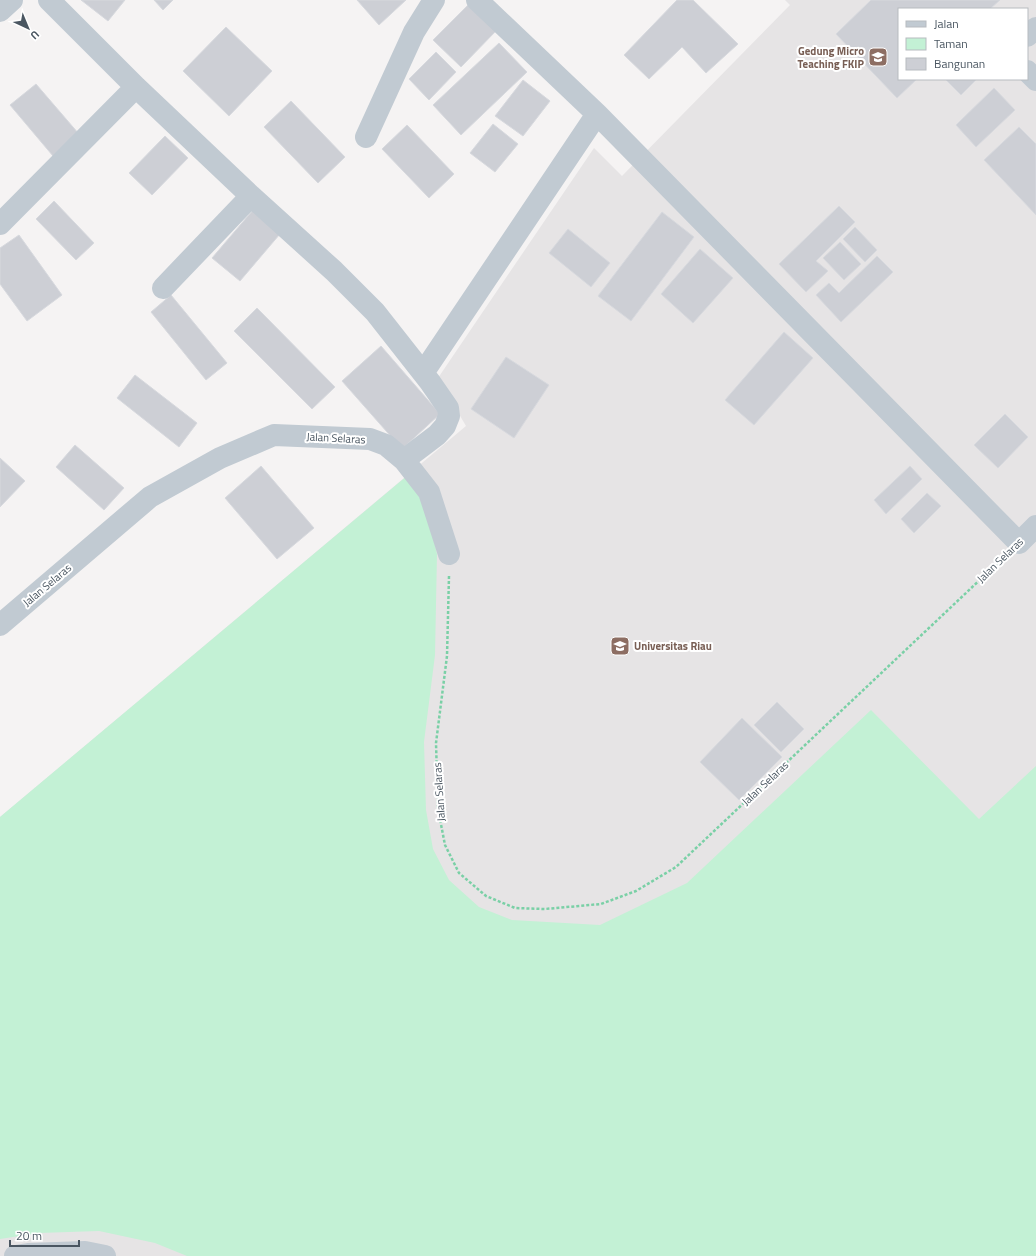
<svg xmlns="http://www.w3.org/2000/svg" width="1036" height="1256" font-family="'Titillium Web',sans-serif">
<rect width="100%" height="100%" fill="#f5f3f3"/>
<path fill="#e6e4e5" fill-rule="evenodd" d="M785,0H1036V1256H0V817L466,426L438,378L594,148L622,176L790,5ZM899,9H1027V79H899Z"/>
<path fill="#c3f1d5" d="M408,475L424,495L437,554L435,655L424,742L426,810L433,849L449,880L479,907L512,920L600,925L687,883L871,710L979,819L1036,766V1256H187L155,1243L99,1231L39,1233L0,1239V817Z"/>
<path fill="#cdcfd5" stroke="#d7d9de" d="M81,0H125L108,21Z
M154,0H173L163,10Z
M357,0H406L379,25Z
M677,0H693L738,44L706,73L682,47L649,79L624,55Z
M871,0H1000L990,9H899V79H917L897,98L836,34Z
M469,4L496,31L461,67L433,40Z
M226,27L272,71L229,116L183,71Z
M499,43L527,72L461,135L433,105Z
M436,52L456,72L429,100L409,79Z
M945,79H977L961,95Z
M523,80L550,101L523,136L495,116Z
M36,84L79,134L53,156L10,105Z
M994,88L1015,110L976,147L956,125Z
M291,101L345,157L318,183L264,127Z
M493,124L518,144L495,172L470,153Z
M407,125L454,174L429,198L382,149Z
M1019,127L1036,144V215L984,160Z
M165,136L188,158L152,195L129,173Z
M54,201L94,243L76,260L36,219Z
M839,206L855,222L816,261L828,271L806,292L779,264Z
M253,210L280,234L240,281L212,258Z
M662,212L694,237L631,321L598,296Z
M855,227L877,250L865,262L843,239Z
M568,229L610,263L591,287L549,253Z
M19,235L62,295L27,321L0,284V248Z
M840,242L861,264L844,280L823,258Z
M700,249L733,278L693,323L661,294Z
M877,256L893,272L841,322L816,295L829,283L839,293Z
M171,295L227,363L206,380L151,312Z
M257,308L335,387L312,409L234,331Z
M784,332L813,358L754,425L725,400Z
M381,346L440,414L402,449L342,381Z
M506,357L549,385L514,438L471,409Z
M135,375L197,423L179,447L117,398Z
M1005,414L1028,437L998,468L974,445Z
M75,445L124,488L104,510L56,467Z
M0,458L25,481L0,507Z
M261,466L314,528L277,559L225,498Z
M910,466L922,479L886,514L874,500Z
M927,493L941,506L914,533L901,519Z
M777,702L804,729L781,752L754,725Z
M742,718L782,757L739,800L700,762Z"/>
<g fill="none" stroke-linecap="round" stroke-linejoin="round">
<path stroke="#7ad0a6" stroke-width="2.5" stroke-dasharray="3 2" stroke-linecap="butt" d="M449,576L447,656L436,743L438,809L445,845L459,873L486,896L515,908L545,909L601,904L636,891L676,867L1003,558"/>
<path stroke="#c1cad2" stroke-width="22" d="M49,0L136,87L251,196L334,271L375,312L430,382L448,408L449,416L445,426L437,435L404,460
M477,0L597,114L1019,543L1036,526
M0,11L12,0
M1027,36L1036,28
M1027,71L1036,80
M366,137L414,32L434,0
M0,224L136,87
M163,288L251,196
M423,373L597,114
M0,625L150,497L220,458L274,435L370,439L386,445L404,460L429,492L449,554
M15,1256L28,1254L85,1252L105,1256"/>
</g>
<defs>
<g id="university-square" transform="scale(1)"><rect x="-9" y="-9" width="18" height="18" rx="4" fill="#8d6e63" stroke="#fff"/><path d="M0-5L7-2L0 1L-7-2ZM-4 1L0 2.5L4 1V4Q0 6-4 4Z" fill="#fff"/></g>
</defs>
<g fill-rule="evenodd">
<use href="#university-square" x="878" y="57"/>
<use href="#university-square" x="620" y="646"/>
</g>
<g text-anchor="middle" stroke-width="4" stroke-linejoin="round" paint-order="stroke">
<g font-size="11" font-weight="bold" fill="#785e54" stroke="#fff" text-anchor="end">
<text x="864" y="55">Gedung Micro<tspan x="864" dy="13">Teaching FKIP</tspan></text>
<text x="634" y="650" text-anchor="start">Universitas Riau</text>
</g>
<g font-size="11" fill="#4a5661" stroke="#fff">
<text transform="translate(336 438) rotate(3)" y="4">Jalan Selaras</text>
<text transform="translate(1000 560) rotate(-44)" y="4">Jalan Selaras</text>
<text transform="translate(47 585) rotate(-40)" y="4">Jalan Selaras</text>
<text transform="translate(765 783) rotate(-43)" y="4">Jalan Selaras</text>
<text transform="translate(439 792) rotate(-94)" y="4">Jalan Selaras</text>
</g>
</g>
<rect x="898" y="8" width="130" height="72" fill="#ffffff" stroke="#b7bbc0"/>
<rect x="906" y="21" width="20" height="6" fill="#c1cad2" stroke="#b7bbc0"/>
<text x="934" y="28" font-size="12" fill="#4a5661">Jalan</text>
<rect x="906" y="38" width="20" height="12" fill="#c3f1d5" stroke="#b7bbc0"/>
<text x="934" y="48" font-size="12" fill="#4a5661">Taman</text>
<rect x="906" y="58" width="20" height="12" fill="#cdcfd5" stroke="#b7bbc0"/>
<text x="934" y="68" font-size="12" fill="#4a5661">Bangunan</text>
<g transform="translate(28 28) rotate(136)" stroke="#ffffff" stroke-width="3" paint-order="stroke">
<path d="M0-3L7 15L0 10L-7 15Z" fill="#4a5661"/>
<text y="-6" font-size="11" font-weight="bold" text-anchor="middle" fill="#4a5661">U</text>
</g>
<path d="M10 1240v6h69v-6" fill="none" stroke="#4a5661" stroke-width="2"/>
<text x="16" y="1240" font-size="12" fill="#4a5661" stroke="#ffffff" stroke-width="3" paint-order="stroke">20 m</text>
</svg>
